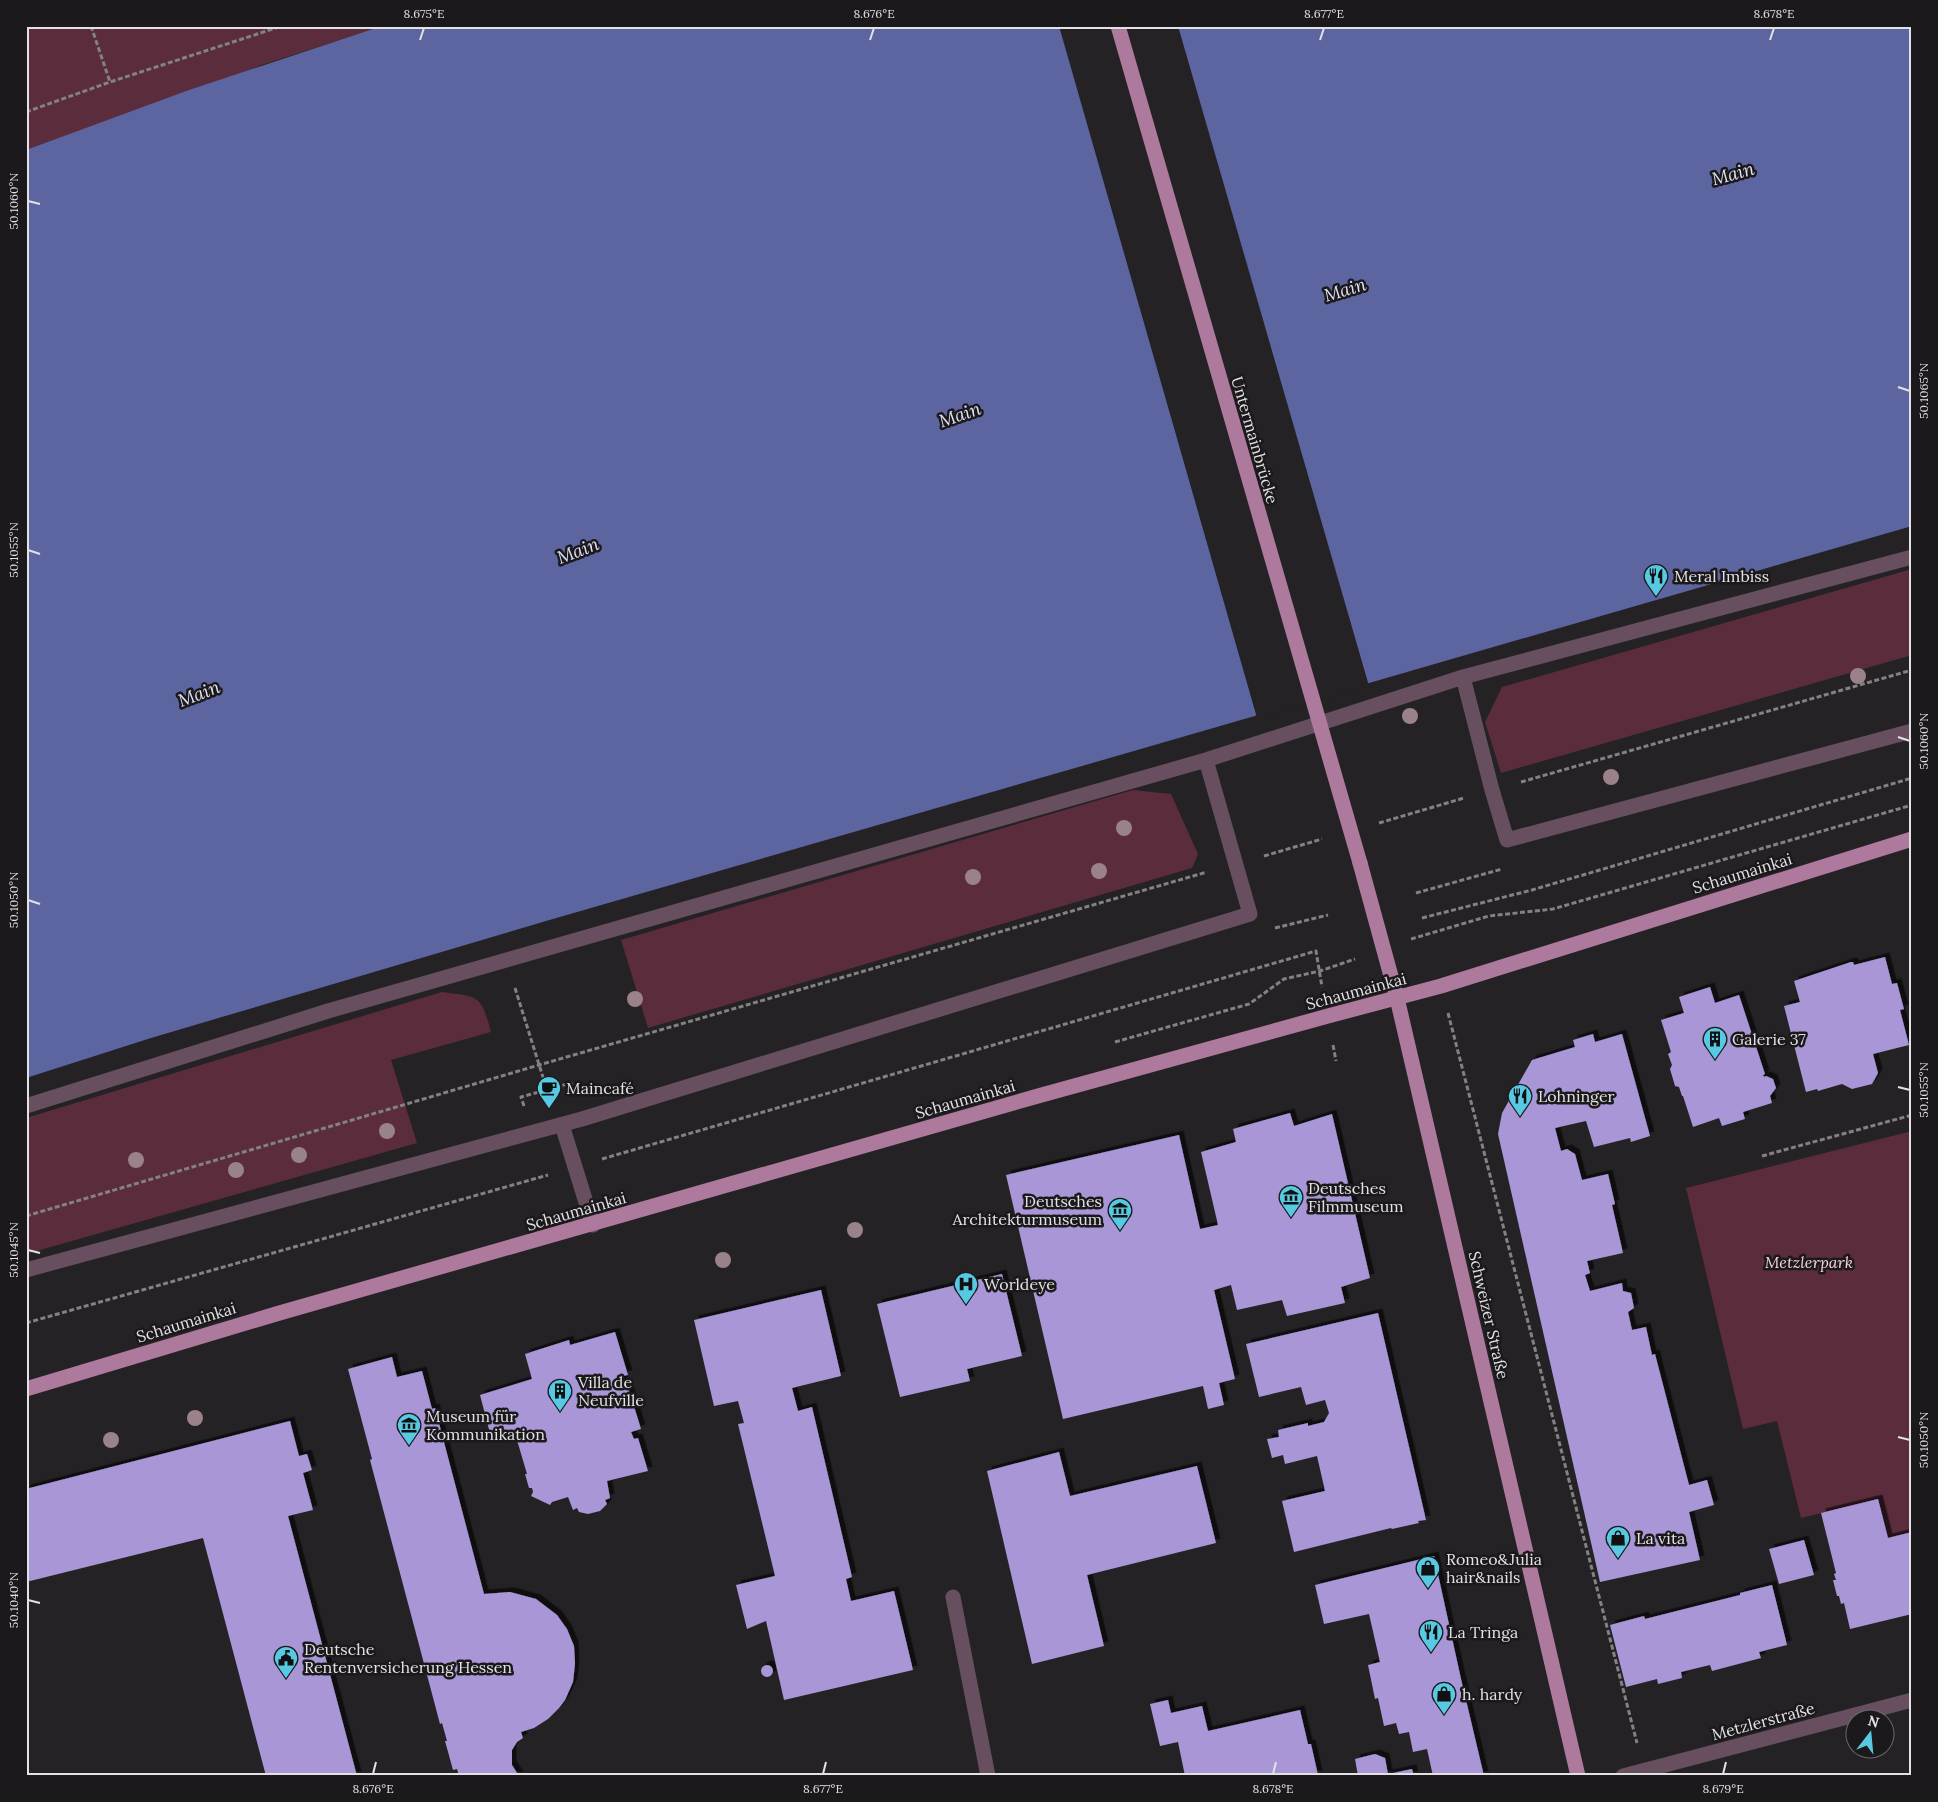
<svg xmlns="http://www.w3.org/2000/svg" width="1938" height="1802" font-family="Lora,serif">
<defs>
<filter id="shadow"><feDropShadow dx="4.5" dy="-4.5" stdDeviation="0" flood-color="#0009"/></filter>
</defs>
<rect width="100%" height="100%" fill="#242225"/>
<path fill="#5b2c3c" d="M26,26H383L262,65L26,160Z
M1912,569V655L1501,773L1485,722L1502,687Z
M1133,790L1171,794L1198,854L1192,868L648,1028L621,940Z
M442,992C479,997 481,994 491,1032L391,1060L417,1143L26,1254V1118Z
M1912,1131V1532L1888,1538L1878,1499L1801,1518L1777,1421L1743,1429L1686,1188Z"/>
<path fill="#5d65a0" d="M382,26H1912V526L546,921L151,1038L26,1078V150L189,90Z"/>
<path fill="#242225" d="M1059,26H1178L1369,686L1257,718Z"/>
<path fill="#a996d6" filter="url(#shadow)" d="M1885,957L1892,984L1897,983L1904,1009L1900,1010L1909,1045L1873,1054L1878,1073L1872,1084L1852,1089L1842,1084L1818,1091L1817,1089L1806,1092L1784,1006L1800,1002L1794,981L1851,962H1853L1854,965Z
M1710,987L1715,1003L1739,995L1765,1074L1763,1075L1764,1077L1766,1076L1773,1079L1776,1088L1770,1096L1772,1103L1743,1112L1745,1119L1722,1126L1719,1118L1693,1127L1683,1096H1682L1679,1087L1675,1086L1670,1069L1672,1065L1668,1054L1671,1052L1661,1020L1684,1013L1679,997Z
M1593,1034L1595,1042L1622,1034L1650,1136L1631,1142L1630,1138L1594,1147L1586,1121L1555,1128L1561,1151L1567,1149L1575,1154L1582,1180L1608,1174L1615,1204L1612,1205L1623,1253L1587,1261L1590,1273L1585,1275L1590,1291L1622,1283L1623,1291L1631,1293L1634,1308L1628,1312L1632,1330L1646,1327L1652,1355L1655,1354L1689,1485L1707,1480L1714,1505L1689,1512L1700,1560L1600,1582L1498,1134L1502,1113L1532,1060L1575,1047L1573,1040Z
M1290,1113L1294,1126L1332,1114L1370,1278L1341,1287L1345,1303L1287,1316L1282,1300L1237,1310L1231,1285L1214,1290L1235,1379L1219,1383L1224,1405L1208,1409L1203,1386L1063,1419L1006,1175L1179,1135L1200,1229L1218,1225L1201,1152L1236,1142L1233,1129Z
M1002,1274L1022,1356L967,1369L970,1381L900,1397L877,1304Z
M821,1290L841,1376L792,1388L798,1411L812,1407L852,1577L846,1579L851,1601L894,1591L913,1670L784,1700L766,1621L747,1629L736,1585L775,1576L738,1424L744,1423L738,1401L714,1406L694,1320Z
M1378,1313L1426,1520L1418,1521L1419,1523L1392,1529L1391,1528L1294,1552L1282,1501L1325,1491L1317,1456L1285,1464L1283,1455L1272,1458L1267,1439L1279,1437L1278,1430L1308,1423V1426L1324,1422L1329,1413L1325,1400L1306,1405L1301,1387L1259,1397L1246,1344Z
M615,1332L628,1375L622,1376L625,1388L628,1387L641,1429L631,1432L634,1439L638,1438L648,1471L607,1481L610,1498L605,1500L607,1504L600,1511L588,1514L579,1512L577,1508L573,1510L568,1497L552,1502L550,1505L531,1496L533,1492L532,1488H529L525,1474H527L514,1430L491,1437L480,1395L532,1379L525,1354L569,1340L570,1345Z
M392,1357L397,1377L422,1371L432,1409L435,1408L484,1594L510,1592L536,1599L557,1615L567,1629L574,1646L575,1663L574,1673L573,1682L565,1700L559,1708L548,1719L534,1728L521,1732L523,1738L517,1742L512,1750V1765L519,1776H459L457,1769L453,1770L445,1741H447L442,1723L440,1724L370,1460L372,1459L348,1369Z
M290,1421L299,1456L307,1454L312,1470L303,1473L313,1510L288,1516L357,1776H266L203,1538L26,1582V1489Z
M1059,1452L1070,1496L1197,1466L1216,1543L1087,1575L1104,1646L1032,1664L987,1471Z
M1878,1499L1888,1538L1912,1532V1614L1850,1629L1844,1603L1841,1604L1839,1596H1837L1833,1580H1836L1834,1574L1836,1573L1821,1513Z
M1804,1540L1814,1575L1779,1584L1769,1549Z
M1434,1556L1461,1679L1484,1776H1433L1427,1749L1413,1752L1409,1732L1399,1734L1396,1723L1384,1726L1378,1698L1375,1699L1368,1665L1380,1662L1369,1614L1324,1624L1315,1585Z
M1772,1585L1787,1645L1759,1652L1761,1658L1712,1671L1710,1665L1681,1672L1682,1678L1658,1684L1657,1679L1626,1687L1610,1625L1644,1616L1645,1619L1740,1595V1593Z
M761 1671a6 6 0 1 1 12 0a6 6 0 1 1-12 0Z
M1168,1700L1171,1713L1202,1706L1208,1731L1300,1710L1308,1744H1311L1318,1775L1185,1776L1178,1742L1160,1746L1150,1704Z
M1375,1754L1385,1758L1388,1774L1412,1769L1414,1776H1358L1355,1759Z"/>
<g fill="none" stroke-linecap="round" stroke-linejoin="round">
<path stroke="#838184" stroke-width="3" stroke-dasharray="5 2.5" stroke-linecap="butt" d="M91,26L110,82
M26,112L110,82L282,26
M1521,782L1912,670
M1379,823L1464,798
M1264,856L1322,839
M1416,893L1502,869
M1422,918L1532,890L1912,778
M1275,928L1328,915
M1411,939L1489,916L1553,909L1912,805
M515,988L547,1090
M1448,1013L1637,1743
M1115,1042L1249,1004L1284,979L1320,971L1355,959
M1333,1045L1336,1061
M524,1106L521,1097L571,1083L574,1093
M1762,1156L1912,1115
M602,1159L1316,951L1322,987
M26,1216L539,1065L1207,872
M26,1323L548,1175"/>
<path stroke="#684f60" stroke-width="15" d="M1463,677L1492,790L1507,840L1912,731
M26,1106L328,1011L1206,760L1463,677L1912,557
M562,1125L593,1225
M26,1270L582,1119L1250,914L1206,760
M953,1597L988,1776
M1623,1776L1912,1700"/>
<path stroke="#ad7a9d" stroke-width="15" d="M1360,863L1397,998L1578,1776
M26,1389L276,1314L1038,1096L1328,1016L1441,986L1912,839"/>
<path stroke="#ad7a9d" stroke-width="15" d="M1118,26L1360,863"/>
</g>
<g fill="#9a828a">
<circle cx="1858" cy="676" r="8"/>
<circle cx="1410" cy="716" r="8"/>
<circle cx="1611" cy="777" r="8"/>
<circle cx="1124" cy="828" r="8"/>
<circle cx="1099" cy="871" r="8"/>
<circle cx="973" cy="877" r="8"/>
<circle cx="635" cy="999" r="8"/>
<circle cx="387" cy="1131" r="8"/>
<circle cx="299" cy="1155" r="8"/>
<circle cx="136" cy="1160" r="8"/>
<circle cx="236" cy="1170" r="8"/>
<circle cx="855" cy="1230" r="8"/>
<circle cx="723" cy="1260" r="8"/>
<circle cx="195" cy="1418" r="8"/>
<circle cx="111" cy="1440" r="8"/>
</g>
<path fill="none" stroke="#e3e1e3" stroke-width="2" d="M420,40L424,28M870,40L874,28M1320,40L1324,28M1770,40L1774,28M28,201L40,204M1898,387L1910,391M28,550L40,554M1898,737L1910,741M28,900L40,904M1898,1087L1910,1090M28,1250L40,1253M1898,1437L1910,1440M28,1600L40,1603M373,1774L376,1762M823,1774L826,1762M1273,1774L1276,1762M1723,1774L1726,1762"/>
<defs>
<g id="restaurant-pin" transform="scale(1.25)"><path d="M0 17L-7.5 6A9.5 9.5 0 1 1 7.5 6Z" fill="#58c9e3" stroke="#1b191b"/><path d="M-5-6h1v4h1v-4h1v4h1v-4h1v5L-1.5 .5V6h-2V.5L-5-1ZM5-6V6H3V1.5H1.5Q1.5-4 5-6Z" fill="#111"/></g>
<g id="building-pin" transform="scale(1.25)"><path d="M0 17L-7.5 6A9.5 9.5 0 1 1 7.5 6Z" fill="#58c9e3" stroke="#1b191b"/><path d="M-4-6H4V6H1V3H-1V6H-4ZM-2.5-4.3h1.7v1.8h-1.7ZM.8-4.3h1.7v1.8H.8ZM-2.5-1h1.7V.8h-1.7ZM.8-1h1.7V.8H.8Z" fill="#111"/></g>
<g id="cafe-pin" transform="scale(1.25)"><path d="M0 17L-7.5 6A9.5 9.5 0 1 1 7.5 6Z" fill="#58c9e3" stroke="#1b191b"/><path d="M-5.5-4.5H6V0H3Q3 3.5 0 3.5H-2.5Q-5.5 3.5-5.5 0ZM3-3.2v2h1.7v-2ZM-6 4.5H4V6H-6Z" fill="#111"/></g>
<g id="museum-pin" transform="scale(1.25)"><path d="M0 17L-7.5 6A9.5 9.5 0 1 1 7.5 6Z" fill="#58c9e3" stroke="#1b191b"/><path d="M0-6L6-3V-2H-6V-3ZM-5-1h2V3h-2ZM-1-1h2V3h-2ZM3-1h2V3H3ZM-6 4H6V6H-6Z" fill="#111"/></g>
<g id="hospital-pin" transform="scale(1.25)"><path d="M0 17L-7.5 6A9.5 9.5 0 1 1 7.5 6Z" fill="#58c9e3" stroke="#1b191b"/><path d="M-5-5h3v3.5h4V-5h3V5h-3V1.5h-4V5h-3Z" fill="#111"/></g>
<g id="shop-pin" transform="scale(1.25)"><path d="M0 17L-7.5 6A9.5 9.5 0 1 1 7.5 6Z" fill="#58c9e3" stroke="#1b191b"/><path d="M-5-2.5h2.3a2.7 3.5 0 0 1 5.4 0H5L5.5 6h-11ZM-1.5-2.5h3a1.5 2.3 0 0 0-3 0Z" fill="#111"/></g>
<g id="civic-pin" transform="scale(1.25)"><path d="M0 17L-7.5 6A9.5 9.5 0 1 1 7.5 6Z" fill="#58c9e3" stroke="#1b191b"/><path d="M-.6-6.5H3V-4.5H.6V-3L4-1V1h2V6H-6V1h2V-1L-.6-3ZM-1.2 2.5V6h2.4V2.5Z" fill="#111"/></g>
</defs>
<g fill-rule="evenodd">
<use href="#restaurant-pin" x="1656" y="576"/>
<use href="#building-pin" x="1715" y="1039"/>
<use href="#cafe-pin" x="549" y="1088"/>
<use href="#restaurant-pin" x="1520" y="1096"/>
<use href="#museum-pin" x="1291" y="1197"/>
<use href="#museum-pin" x="1120" y="1210"/>
<use href="#hospital-pin" x="966" y="1284"/>
<use href="#building-pin" x="560" y="1391"/>
<use href="#museum-pin" x="409" y="1425"/>
<use href="#shop-pin" x="1618" y="1538"/>
<use href="#shop-pin" x="1428" y="1568"/>
<use href="#restaurant-pin" x="1431" y="1632"/>
<use href="#civic-pin" x="286" y="1658"/>
<use href="#shop-pin" x="1444" y="1694"/>
</g>
<g text-anchor="middle" stroke-width="5" stroke-linejoin="round" paint-order="stroke">
<g font-size="16" fill="#e3e1e3" stroke="#1b191b">
<text transform="translate(1255 440) rotate(74)" y="6">Untermainbrücke</text>
<text transform="translate(1742 873) rotate(-17)" y="6">Schaumainkai</text>
<text transform="translate(1356 991) rotate(-15)" y="6">Schaumainkai</text>
<text transform="translate(965 1099) rotate(-16)" y="6">Schaumainkai</text>
<text transform="translate(576 1211) rotate(-16)" y="6">Schaumainkai</text>
<text transform="translate(1489 1315) rotate(77)" y="6">Schweizer Straße</text>
<text transform="translate(186 1322) rotate(-17)" y="6">Schaumainkai</text>
<text transform="translate(1763 1721) rotate(-15)" y="6">Metzlerstraße</text>
</g>
<g font-size="16" fill="#e3e1e3" stroke="#1b191b" text-anchor="start">
<text x="1674" y="582">Meral Imbiss</text>
<text x="1732" y="1045">Galerie 37</text>
<text x="566" y="1094">Maincafé</text>
<text x="1538" y="1102">Lohninger</text>
<text x="1308" y="1194">Deutsches<tspan x="1308" dy="18">Filmmuseum</tspan></text>
<text x="1102" y="1207" text-anchor="end">Deutsches<tspan x="1102" dy="18">Architekturmuseum</tspan></text>
<text x="984" y="1290">Worldeye</text>
<text x="578" y="1388">Villa de<tspan x="578" dy="18">Neufville</tspan></text>
<text x="426" y="1422">Museum für<tspan x="426" dy="18">Kommunikation</tspan></text>
<text x="1636" y="1544">La vita</text>
<text x="1446" y="1565">Romeo&amp;Julia<tspan x="1446" dy="18">hair&amp;nails</tspan></text>
<text x="1448" y="1638">La Tringa</text>
<text x="304" y="1655">Deutsche<tspan x="304" dy="18">Rentenversicherung Hessen</tspan></text>
<text x="1462" y="1700">h. hardy</text>
</g>
<g font-size="16" font-style="italic" fill="#fad0dc" stroke="#1b191b">
<text x="1809" y="1268">Metzlerpark</text>
</g>
<g font-size="18" font-style="italic" fill="#dee1f3" stroke="#1b191b">
<text transform="translate(1733 174) rotate(-15)" y="6">Main</text>
<text transform="translate(1345 290) rotate(-17)" y="6">Main</text>
<text transform="translate(960 415) rotate(-19)" y="6">Main</text>
<text transform="translate(578 551) rotate(-21)" y="6">Main</text>
<text transform="translate(199 694) rotate(-21)" y="6">Main</text>
</g>
</g>
<rect width="1938" height="1802" fill="none" stroke="#1b191b" stroke-width="55"/>
<g transform="translate(1870 1734) rotate(16)"><circle r="24" fill="#1b191b" stroke="#6b696b"/>
<path d="M0-4L9 19L0 12L-9 19Z" fill="#58c9e3"/>
<text y="-8" font-size="14" font-weight="bold" text-anchor="middle" fill="#e3e1e3">N</text>
</g>
<rect x="28" y="28" width="1882" height="1746" fill="none" stroke="#e3e1e3" stroke-width="2"/>
<g font-size="12" text-anchor="middle" fill="#e3e1e3">
<text x="424" y="18">8.675°E</text>
<text x="874" y="18">8.676°E</text>
<text x="1324" y="18">8.677°E</text>
<text x="1774" y="18">8.678°E</text>
<text transform="translate(14 201) rotate(-90)" y="4">50.1060°N</text>
<text transform="translate(1924 391) rotate(-90)" y="4">50.1065°N</text>
<text transform="translate(14 550) rotate(-90)" y="4">50.1055°N</text>
<text transform="translate(1924 741) rotate(-90)" y="4">50.1060°N</text>
<text transform="translate(14 900) rotate(-90)" y="4">50.1050°N</text>
<text transform="translate(1924 1090) rotate(-90)" y="4">50.1055°N</text>
<text transform="translate(14 1250) rotate(-90)" y="4">50.1045°N</text>
<text transform="translate(1924 1440) rotate(-90)" y="4">50.1050°N</text>
<text transform="translate(14 1600) rotate(-90)" y="4">50.1040°N</text>
<text x="373" y="1793">8.676°E</text>
<text x="823" y="1793">8.677°E</text>
<text x="1273" y="1793">8.678°E</text>
<text x="1723" y="1793">8.679°E</text>
</g>
</svg>
